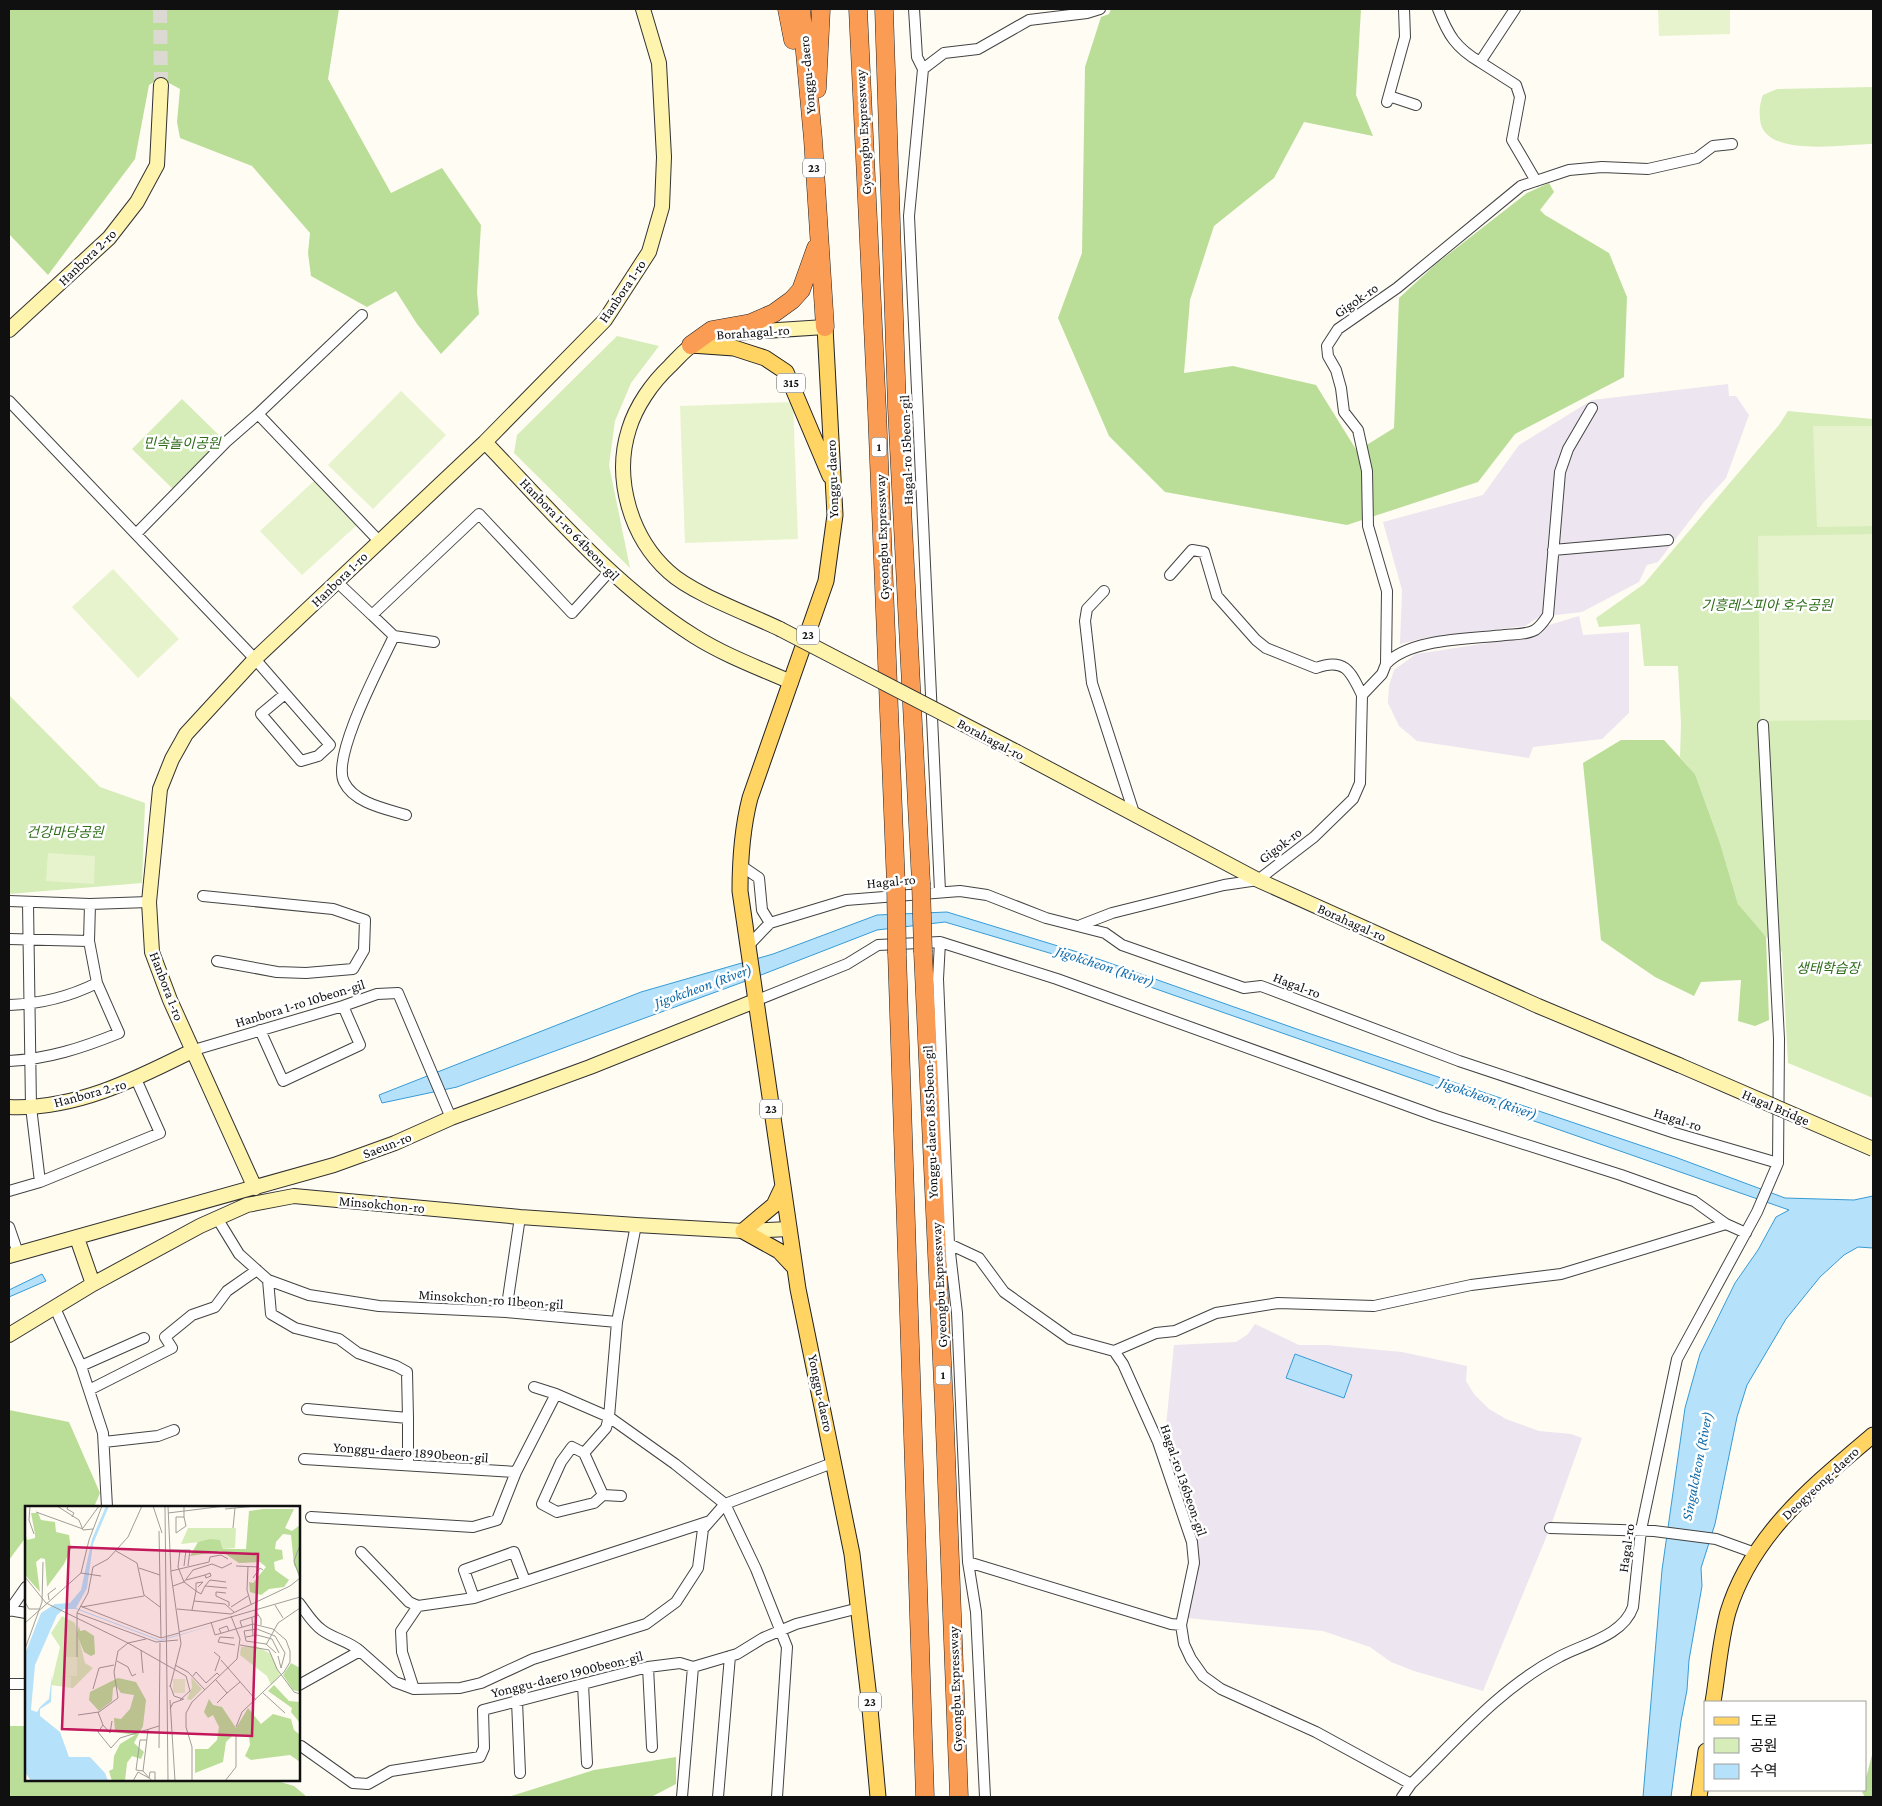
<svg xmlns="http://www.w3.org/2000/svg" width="1882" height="1806" font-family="'Crimson Pro','Noto Sans KR',serif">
<rect width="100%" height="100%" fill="#fffcf3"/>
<path fill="#ede5ef" d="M1728,384L1729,396H1736L1749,415L1726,478L1704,502L1658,562L1647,565L1639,582L1582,612L1539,617L1525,626L1424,638L1400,644L1402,590L1383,522L1483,495L1519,445L1592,400Z
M1579,616L1583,635L1629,632V713L1602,739L1533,747L1529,758L1417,741L1399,726L1388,703L1389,686L1394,670L1416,654L1534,636L1549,625Z
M1255,1324L1299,1345H1327L1402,1352L1467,1366L1466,1381L1474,1394L1489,1409L1506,1419L1539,1431L1571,1434L1582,1438L1550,1528L1483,1691L1414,1671L1391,1662L1370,1647L1323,1631L1187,1618L1197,1562L1164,1446L1174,1345L1236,1342L1248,1334Z"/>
<path fill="#d6edba" d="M1873,87V144C1845,144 1761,159 1760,118C1759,109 1760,103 1763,95L1777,89Z
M617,336L659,346L631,383L615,421L609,465L630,568L514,453L517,435Z
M182,399L226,442L176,492L132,449Z
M1788,411L1873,419V1098L1788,1063L1782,952L1760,931L1738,904L1720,843L1695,774L1680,757L1681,724L1678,666H1644L1640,624L1599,627L1596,618L1644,584L1779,425Z
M9,695L100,787L145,803L142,883L9,894Z"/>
<path fill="#bade98" d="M9,9H339L328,79L391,193L442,168L481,225L477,292L479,314L441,354L417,324L396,291L367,307L311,276L308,253L310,233L252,166L180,138L177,122L180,89L160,78L149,85L135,159L48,275L9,234Z
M1111,9H1361L1356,95L1373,136L1304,122L1274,178L1214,226L1190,300L1184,373L1233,366L1316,385L1357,451L1394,428L1399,298L1436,264L1527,193L1549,183L1554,192L1540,210L1545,215L1609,253L1627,297L1624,377L1515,434L1478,482L1347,525L1165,492L1109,436L1058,318L1082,253L1085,67L1101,17L1109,14Z
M1621,740H1664L1695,774L1720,843L1738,904L1766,937L1769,1020L1755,1026L1738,1021L1741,980L1701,982L1694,996L1655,977L1601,940L1583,763Z
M9,1410L69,1422L100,1493L94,1507H26V1537L9,1560Z
M9,1726H26V1780H274L294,1786L307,1797H9Z
M1873,1751V1797H1865L1862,1792L1866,1790V1778Z
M676,1757V1784L651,1797H508L594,1770Z"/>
<path fill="#e7f3cc" d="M1658,9H1730V34L1659,36Z
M401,391L446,435L373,509L328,465Z
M793,402L798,539L685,543L680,406Z
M1813,426H1873V526L1817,527Z
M315,480L357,525L302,575L260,531Z
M1873,534V720L1760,721L1758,536Z
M113,569L179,639L138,678L72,607Z
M48,853L95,856L94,884L46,881Z"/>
<path fill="#b5e2fa" stroke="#379bd5" d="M947,912L1084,954L1308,1033L1675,1157L1785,1198L1854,1200L1873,1196V1248L1858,1247L1844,1255L1820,1277L1786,1319L1747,1385L1737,1417L1715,1524L1701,1568L1702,1586L1689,1660L1687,1690L1681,1721L1671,1797H1643L1662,1570L1685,1408L1700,1354L1735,1283L1758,1250L1776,1217L1789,1210L1073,960L945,922L877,930L743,982L457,1087L382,1103L379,1095L641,992L773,954L877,915Z
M42,1274L46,1281L9,1297V1290Z
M1295,1354L1352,1375L1344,1398L1286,1378Z"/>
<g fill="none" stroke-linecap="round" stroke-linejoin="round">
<path stroke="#dbd9d1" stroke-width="14" stroke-dasharray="14 7" stroke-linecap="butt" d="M160,9L161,85"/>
<g stroke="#434343" stroke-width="12">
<path id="street" d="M914,9L917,57L923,69L909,216L940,891
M1438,9C1448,35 1456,48 1480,62
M1515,9L1480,62L1516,85L1520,97L1512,140L1536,181
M923,69L944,53L978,49L1029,20L1087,13L1100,9
M1389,96L1416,105
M1387,102L1405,37L1404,9
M362,315L258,414L379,541
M9,401L255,659L330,745L318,756L301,761L261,714L285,694
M136,534L226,442L258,414
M1553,550L1668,540
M1170,575L1192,550L1204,552L1217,596L1256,640L1266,648L1316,668C1345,657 1351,672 1362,695
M336,581L372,615L479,514L572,613L609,572
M1104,591L1087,609L1085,621L1092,683L1135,816
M372,615L394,636L434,642
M394,636C382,662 331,756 344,782C354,803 386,809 406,815
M1386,664C1410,638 1471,639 1505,635C1514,634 1526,635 1535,630C1541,626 1544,621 1548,615L1560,472L1568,449L1592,408
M1763,725L1779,1039L1778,1163
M740,865L759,878L762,910L770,923
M203,896L333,909L365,920L364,950L353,969L306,973L277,972L217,961
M9,901L90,904L149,902
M28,903L31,1107L40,1182
M770,923L846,900L960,891L987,895L1046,918L1105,933L1122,945L1244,988L1261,986L1459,1061L1675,1133L1778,1163L1757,1212L1677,1359L1641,1530L1633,1607C1623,1636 1583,1644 1559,1657C1501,1687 1457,1739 1411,1784L1402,1797
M1081,925L1112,913L1224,885L1258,880L1314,837L1353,799L1360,783L1362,695L1382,674L1386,664L1387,591L1368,526L1367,471L1358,430L1344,412L1341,388L1336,370L1328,356L1327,346L1338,329L1397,288L1521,186L1569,170L1602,167L1648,169L1697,158L1713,146L1732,144
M9,939L89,941L97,983L119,1033C82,1048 48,1059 9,1061
M89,941L90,904
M940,942L1057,979L1436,1116L1621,1175L1694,1201L1726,1224L1746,1233
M748,946L770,923
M755,1001L847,964L878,945L940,942L938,979L949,1244L957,1313L968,1562L976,1612L985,1797
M9,1005C40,1004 69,997 97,983
M260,1030L283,1081L360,1045L343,1006
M194,1050L343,1006L377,994L398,993L451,1118
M9,1191L40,1182L160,1133L136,1079
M217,1218L239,1254L268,1280L309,1295L379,1306L506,1312L617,1322L636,1225
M9,1227L18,1253
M949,1244L979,1258L1004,1292L1070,1339L1114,1351L1123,1364L1158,1442L1192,1542L1194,1563L1181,1625L1184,1644L1191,1659L1203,1676L1221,1689L1316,1732L1411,1784
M268,1280L271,1314L295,1328L339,1339L358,1353L396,1366L407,1372L408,1418L307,1409
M55,1308L81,1366L103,1433L107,1507
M506,1312L520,1217
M1114,1351L1156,1333L1175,1331L1216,1313L1278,1303L1374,1306L1471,1285L1561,1274L1726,1224
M81,1366L144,1338
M534,1387L556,1394
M89,1390L172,1348L165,1337L192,1315L215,1307L227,1291L257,1270
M104,1442L158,1436L174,1430
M584,1453L572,1447L561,1462L542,1504L557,1512L594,1503L603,1495L584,1453L606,1428L609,1417L675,1464L725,1504L756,1569L787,1647L777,1797
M304,1459L516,1472L556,1394L609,1417L617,1322
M408,1465V1418
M603,1495L621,1496
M311,1517L473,1527L497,1520L516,1472
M1550,1528L1654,1531L1716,1539L1755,1553
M361,1552L409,1602L418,1606L474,1598
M968,1562L1171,1624L1181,1625
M525,1581L514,1552L464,1570L474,1598L710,1521
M299,1603C306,1612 313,1624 322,1630C334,1639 349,1641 360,1651
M9,1610L26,1613
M9,1611L26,1587
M648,1667L652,1747
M9,1684H26
M583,1684L587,1763
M299,1685L360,1651L395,1682L414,1689L460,1688L481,1683L533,1659L646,1624L676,1602L698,1568L703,1529L725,1504L835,1462
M414,1689L402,1652L401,1631L418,1606
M517,1701L520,1773
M301,1746L353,1783L368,1784L391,1771L480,1757L484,1748L483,1710L648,1667L680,1663L693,1667L737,1654L763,1638L796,1624L859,1608
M682,1797L693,1667
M718,1797L730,1656"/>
</g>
<g stroke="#323232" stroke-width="16">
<path id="secondary" d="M9,330L109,238L137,202L157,165L161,85
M733,333L825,327
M698,341C687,347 679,357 670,366C652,383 636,406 629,429C613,479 631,538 669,572C693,594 749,614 780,629
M485,442C551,511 613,585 694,636C724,655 759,668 791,682
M1017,752L1258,880L1538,1006L1679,1065
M9,1107C76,1110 136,1079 194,1050
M255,1188L170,1000L152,952L149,902L160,789L172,759L186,734L255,659L485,442L605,320L649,252L662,207L664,157L659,63L643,9
M77,1238L93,1284
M9,1256L334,1165L395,1143L451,1118L590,1067L755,1001
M9,1335L93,1284L200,1226L247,1205L294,1196L520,1217L636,1225L743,1231L789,1229"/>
</g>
<g stroke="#212121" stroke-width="17">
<path id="primary" d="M825,327L835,515L826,581L750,798C742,829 740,859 740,891L798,1289L852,1554L869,1698L878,1797
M691,345L734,348L765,358L786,372L830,476
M782,1188L774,1205L743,1231L779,1251L795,1268
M1713,1702C1718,1672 1720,1641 1728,1612C1752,1534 1814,1485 1873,1435
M1699,1797L1706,1751"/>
</g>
<g stroke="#212121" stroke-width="19">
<path id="highway" d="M787,9L793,40
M801,9L813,139L825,327
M858,9L877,411L896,885
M884,9L897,408L921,883
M817,89L821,9
M691,345L712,330L751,323L774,313L792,300L801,290L816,248
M923,952L944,1404L959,1797
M897,953L925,1797"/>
</g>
<use href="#street" stroke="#fff" stroke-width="10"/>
<use href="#secondary" stroke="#fff4ae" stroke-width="14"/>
<use href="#primary" stroke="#ffd463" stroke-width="15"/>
<use href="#highway" stroke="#fb9c55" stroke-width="18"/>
<g stroke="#323232" stroke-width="16" stroke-linecap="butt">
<path id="secondary-bridge" d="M780,629L1017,752
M1679,1065L1873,1149"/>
</g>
<g stroke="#212121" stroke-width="19" stroke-linecap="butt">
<path id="highway-bridge" d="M921,883L923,952
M896,885L897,953"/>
</g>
<use href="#secondary-bridge" stroke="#fff4ae" stroke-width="14"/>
<use href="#highway-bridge" stroke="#fb9c55" stroke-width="18"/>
</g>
<g text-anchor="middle" stroke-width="5" stroke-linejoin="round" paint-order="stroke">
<g fill="#fff" stroke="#585858" stroke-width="1">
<rect x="803" y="158.5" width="22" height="19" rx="4"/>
<rect x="777" y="373.5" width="28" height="19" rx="4"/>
<rect x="871.5" y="437.5" width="15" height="19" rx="4"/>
<rect x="797" y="625.5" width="22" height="19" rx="4"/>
<rect x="760" y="1099.5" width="22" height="19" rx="4"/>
<rect x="935.5" y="1365.5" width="15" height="19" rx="4"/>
<rect x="859" y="1692.5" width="22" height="19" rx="4"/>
</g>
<g font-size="12" font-weight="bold" fill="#101010">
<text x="814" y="172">23</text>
<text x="791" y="387">315</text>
<text x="879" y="451">1</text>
<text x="808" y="639">23</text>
<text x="771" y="1113">23</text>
<text x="943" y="1379">1</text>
<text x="870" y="1706">23</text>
</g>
<g font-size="14" fill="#101010" stroke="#fff">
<text transform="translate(807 75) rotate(-95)" y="5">Yonggu-daero</text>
<text transform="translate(863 132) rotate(-93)" y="5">Gyeongbu Expressway</text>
<text transform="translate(87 257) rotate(-44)" y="5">Hanbora 2-ro</text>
<text transform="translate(622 291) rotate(-56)" y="5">Hanbora 1-ro</text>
<text transform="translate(1356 300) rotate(-35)" y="5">Gigok-ro</text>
<text transform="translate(753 332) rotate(-4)" y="5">Borahagal-ro</text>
<text transform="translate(906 450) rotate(-92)" y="5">Hagal-ro 15beon-gil</text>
<text transform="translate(832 479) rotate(-92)" y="5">Yonggu-daero</text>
<text transform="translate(570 529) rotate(46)" y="5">Hanbora 1-ro 64beon-gil</text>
<text transform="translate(882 537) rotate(-92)" y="5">Gyeongbu Expressway</text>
<text transform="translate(339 579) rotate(-44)" y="5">Hanbora 1-ro</text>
<text transform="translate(991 739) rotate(28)" y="5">Borahagal-ro</text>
<text transform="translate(1280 845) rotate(-37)" y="5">Gigok-ro</text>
<text transform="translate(891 881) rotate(-5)" y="5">Hagal-ro</text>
<text transform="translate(1352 922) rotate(24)" y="5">Borahagal-ro</text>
<text transform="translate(1297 985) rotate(21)" y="5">Hagal-ro</text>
<text transform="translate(167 986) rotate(69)" y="5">Hanbora 1-ro</text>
<text transform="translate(300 1003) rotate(-17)" y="5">Hanbora 1-ro 10beon-gil</text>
<text transform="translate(90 1093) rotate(-15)" y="5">Hanbora 2-ro</text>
<text transform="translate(1776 1107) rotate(23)" y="5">Hagal Bridge</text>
<text transform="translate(1678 1119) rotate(18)" y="5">Hagal-ro</text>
<text transform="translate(930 1122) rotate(-92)" y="5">Yonggu-daero 1855beon-gil</text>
<text transform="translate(387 1145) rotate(-21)" y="5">Saeun-ro</text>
<text transform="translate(382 1204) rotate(5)" y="5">Minsokchon-ro</text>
<text transform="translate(939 1285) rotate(-93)" y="5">Gyeongbu Expressway</text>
<text transform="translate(491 1299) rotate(4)" y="5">Minsokchon-ro 11beon-gil</text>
<text transform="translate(821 1393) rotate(78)" y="5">Yonggu-daero</text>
<text transform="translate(411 1452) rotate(4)" y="5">Yonggu-daero 1890beon-gil</text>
<text transform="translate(1184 1480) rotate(71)" y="5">Hagal-ro 136beon-gil</text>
<text transform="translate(1820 1483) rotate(-43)" y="5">Deogyeong-daero</text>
<text transform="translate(1626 1548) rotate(-82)" y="5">Hagal-ro</text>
<text transform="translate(567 1674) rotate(-14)" y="5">Yonggu-daero 1900beon-gil</text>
<text transform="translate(955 1689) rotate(-92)" y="5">Gyeongbu Expressway</text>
</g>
<g font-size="14" font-style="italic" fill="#2f6d1b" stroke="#fff">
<text x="182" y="448">민속놀이공원</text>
<text x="1767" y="610">기흥레스피아 호수공원</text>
<text x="65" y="837">건강마당공원</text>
<text x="1828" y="973">생태학습장</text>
</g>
<g font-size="15" font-style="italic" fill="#116caa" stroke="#fff">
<text transform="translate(1105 966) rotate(18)" y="5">Jigokcheon (River)</text>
<text transform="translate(703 986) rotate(-20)" y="5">Jigokcheon (River)</text>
<text transform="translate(1488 1098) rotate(19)" y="5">Jigokcheon (River)</text>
<text transform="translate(1697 1466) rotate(-79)" y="5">Singalcheon (River)</text>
</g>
</g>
<g transform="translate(25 1506)">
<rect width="275" height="275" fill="#fffcf3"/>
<path d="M163,22H211L210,42L198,43L195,34L156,38ZM37,110L50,117L60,157L68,162L48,182L26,179L35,141L26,127ZM231,140L246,148L255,169L246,179L242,170L215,149L216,141ZM166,171L177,183L166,194L162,193L167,181Z" fill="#d6edba"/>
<path d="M238,3H269L260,22L267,25L275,19V70L269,59L266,29L258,28L251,36L250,43L257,44L258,53L249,56L250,64L264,74L259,81L244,83L236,89L225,86L224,76L228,77L241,61L235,56L214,57L196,45L165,50L173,36L185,33L195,34L198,43H221L224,5ZM6,7H13L16,14L30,16L31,26L44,29L46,43L39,58L22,81L20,53L16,52L11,56L15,86L0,69V26L2,34L10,32V28ZM54,120L55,125L60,124L69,130L70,148L66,150L59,146L52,129ZM266,157L275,162V186L268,184L258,169ZM93,172L111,176L121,194L118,220L109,237L119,246L116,253L107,250L102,257L100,275H87L84,265L88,263L89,250L95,238L110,229L90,226L89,212L96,213L105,203L109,189L96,187L91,180L88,182L87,195L74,205L64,194L65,186ZM249,179L264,195L275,196V217L266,206L267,202L243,185ZM184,193L188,199L197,201L211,222L223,202L236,218L248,208L266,213L269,224L275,229V256L265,249L226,254L220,250L225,239L224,230L208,229L201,236L198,256L170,267V243H183L192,234L194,221L188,209L183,212L179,206Z" fill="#bade98"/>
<path d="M39,151H52V170H41L46,171V181H39ZM148,173H160V187H148Z" fill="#e7f3cc"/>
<path d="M81,0H84L68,38L62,82L51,102L135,134L193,118L135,135L51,103H39L32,109L10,159L6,204L12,206L15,201L24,193L27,169L26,196L15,203V210L35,226L44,251H65L80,267L83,275H6L0,266V148L16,107L30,98L45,97L56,84L67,33Z" fill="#b5e2fa"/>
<path fill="none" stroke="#9f9e98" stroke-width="1" d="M5,0L4,14L9,28M32,0L54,14L58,24L68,23M43,0L42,3L49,7L47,11M117,0L103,31L83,53L68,61L63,87L52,107L131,136L153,134M128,0L137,27M140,0L143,275M143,0L146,68L156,138L145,181M159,0V11H151V27L161,20L159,11M200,3L231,0M11,6L58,23M143,7L200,0M58,22L74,0M208,22L210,2M134,25L136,132L154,127M145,44H165L163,60M155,44L153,61L159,76L171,85V77L178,76L173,81M91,45L112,57L119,89L135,101M159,60L161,44M211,60L234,61M223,60L222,84L226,98M114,62L135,69M146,65L184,56L185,51L196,49L203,53M56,67L76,70M0,71L21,97L103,137L161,170L165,185L155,194M228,72L235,62L238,64M161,74L180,69L185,67L186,70L181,72L180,69M148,80L159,76L168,64L187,58L197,62L207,57M180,80L185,74L201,76M201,87L191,86V90L204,96V100M24,94L23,88L31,82M169,95L171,85L176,88L180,80L202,82M0,96L4,103H14M250,99L258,112M55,100L136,132M57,101L119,90M206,101L223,90M152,103L206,108L265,80L275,72L269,55L275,39M167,104L169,95L200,98L209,106M230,104L236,113V119M227,111L228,130M186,116L190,129L228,118L248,123L261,134L265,145V156L259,166L217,206L211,221M0,117L56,67L64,34L77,0M217,121L215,115L234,109M154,126L275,91M196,127L194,123L202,120L204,125M221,131L232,129L247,133L254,147M209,132L195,131L193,136L210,139M215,139L244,144L252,163L269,186L275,188M241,139L253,117L275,102M0,143L17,96L18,56M116,144L118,167M189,146L195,151L190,165M251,147L241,138L221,135L219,125L232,123L250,130L260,147L256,162L253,150M52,151V107M196,154L231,194M92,155L103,161L107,170L111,168M150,159L163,166L180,184M168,170L171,166L181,177L192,167L195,170M191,174L202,187L192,197M145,179L149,190L158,193M68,183L74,162L89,159M202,187L215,176M238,187L260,207M145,194L150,275M145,203L148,197L159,193M73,206L78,219L73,226L86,242L95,232L134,220M53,209L74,206L93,192L89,166L93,145L103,137L121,133M78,219L85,227L87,215M123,224L118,265L127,275M134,242L135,137M118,265L111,264L115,234H122M108,275L113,266L124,272L125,266H130V275M167,275V241L161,221V207L167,196L212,153L215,133L206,110M200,275L211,261V229"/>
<path fill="#c2185b" fill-opacity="0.15" stroke="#c2185b" stroke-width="2.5" d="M44,41L233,48L227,230L37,223Z"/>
<rect width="275" height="275" fill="none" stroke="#101010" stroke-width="2.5"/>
</g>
<rect width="1882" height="1806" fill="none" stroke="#101010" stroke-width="20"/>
<rect x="1704" y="1701" width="162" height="90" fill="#ffffff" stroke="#9f9f9f"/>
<rect x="1714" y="1717" width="25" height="8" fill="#ffd463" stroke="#9f9f9f"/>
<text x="1750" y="1726" font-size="15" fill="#101010">도로</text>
<rect x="1714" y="1738" width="25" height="15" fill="#d6edba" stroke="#9f9f9f"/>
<text x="1750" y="1751" font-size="15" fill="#101010">공원</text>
<rect x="1714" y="1764" width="25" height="15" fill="#b5e2fa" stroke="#9f9f9f"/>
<text x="1750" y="1776" font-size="15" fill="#101010">수역</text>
</svg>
